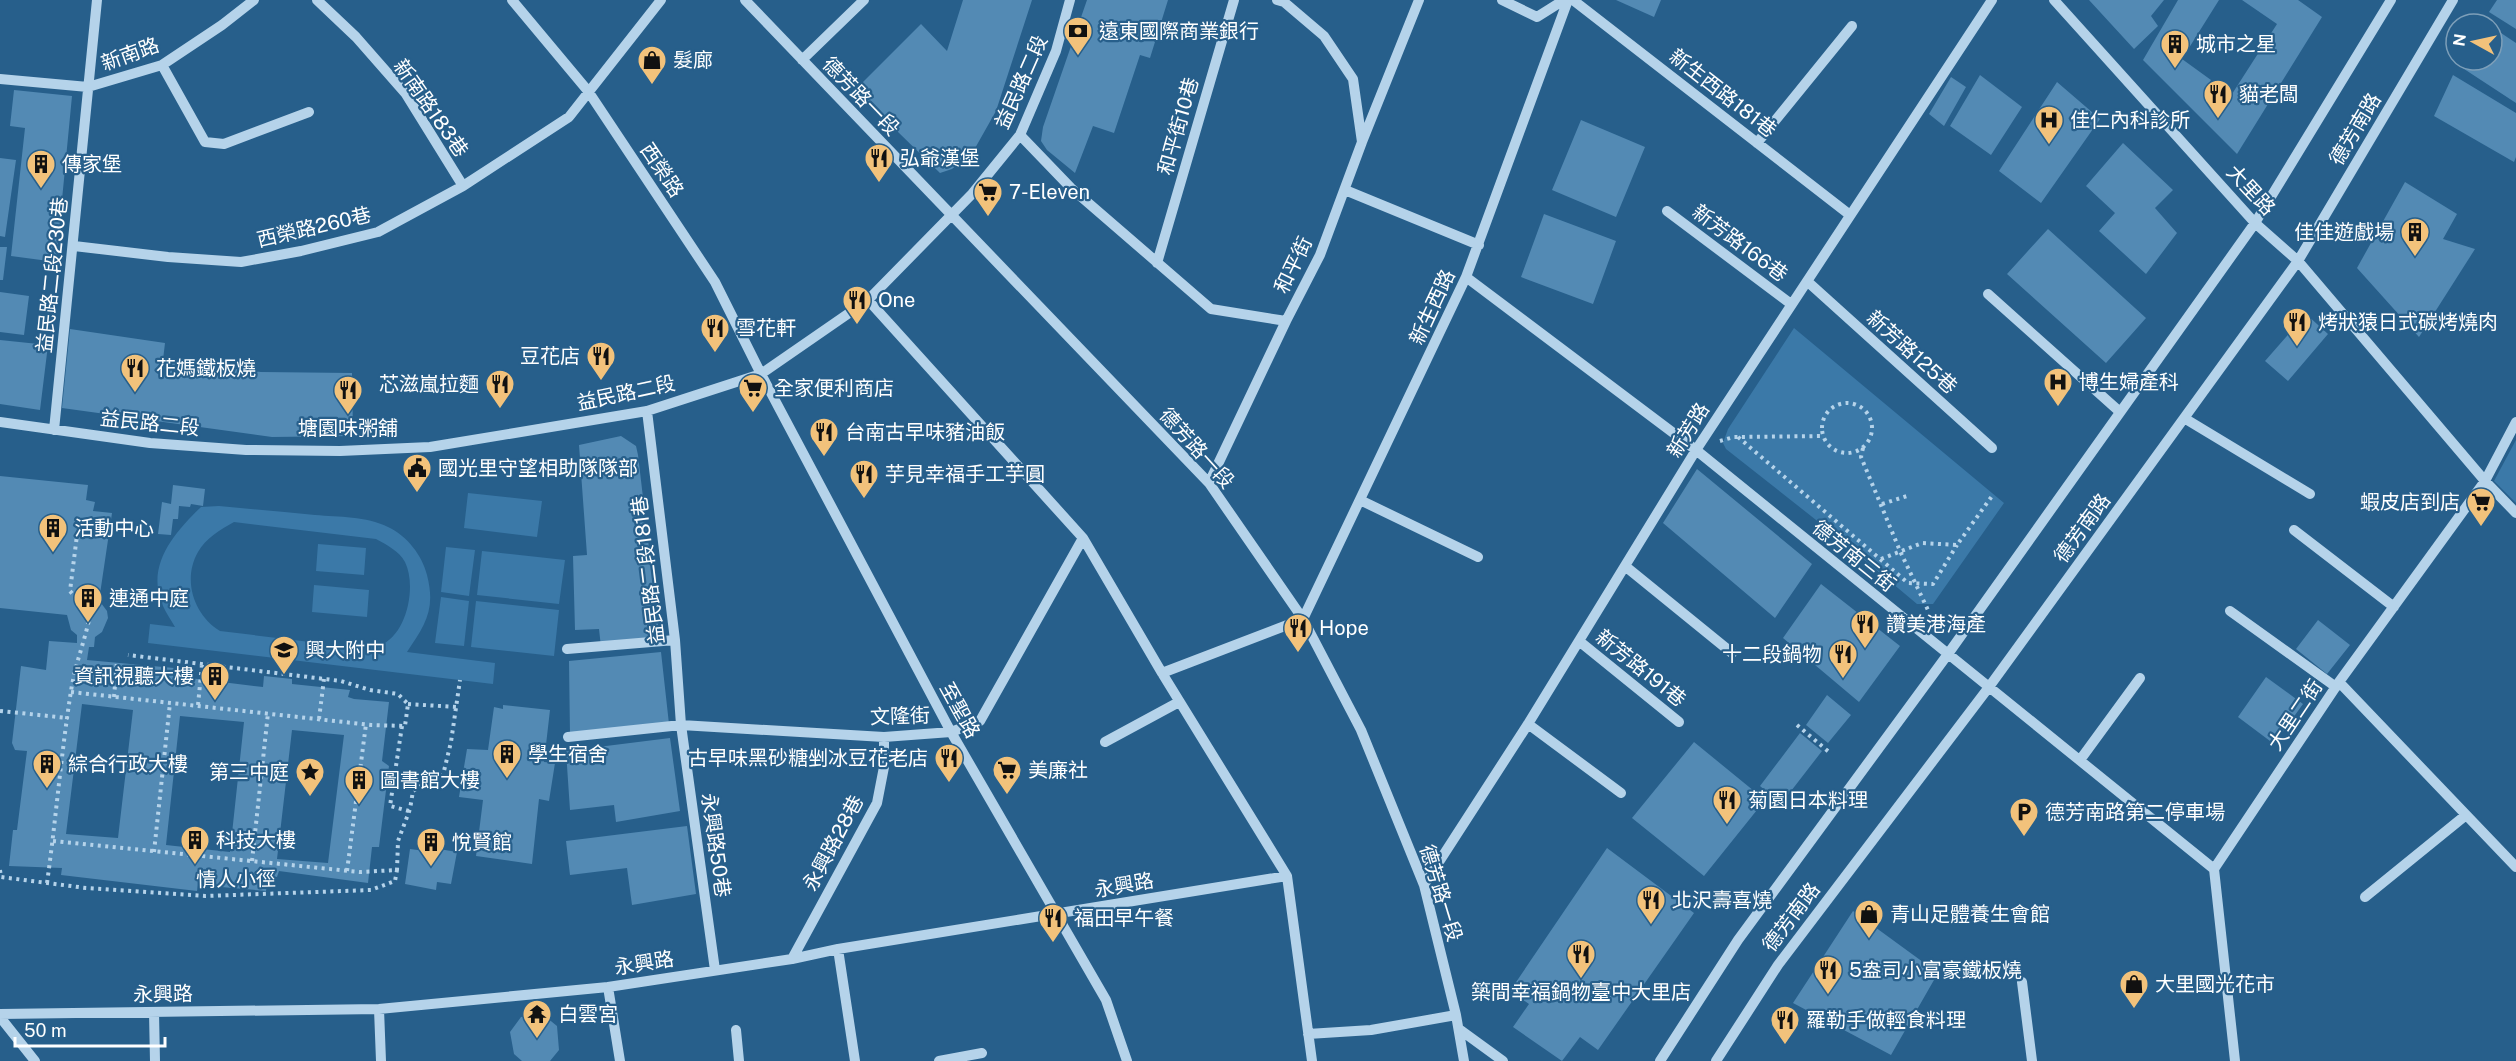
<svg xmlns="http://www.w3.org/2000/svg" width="2516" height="1061" font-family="'Public Sans','Noto Sans TC',sans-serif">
<rect width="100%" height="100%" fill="#275f8b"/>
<path fill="#3b79a8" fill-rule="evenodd" d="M1794,328L2004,503L1933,604H1917L1830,531L1726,449L1723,443L1728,429Z
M2516,440V503L2494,481Z
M468,493L542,501L537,537L464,528Z
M219,506C251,509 283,512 315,515C339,517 366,516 388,527C407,536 422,555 427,575C436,610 425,625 407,652L495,663L493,684L148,643L150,624L175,627C171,620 166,613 163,606C145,566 174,533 201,507ZM234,522L376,539C387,545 399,551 405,562C417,586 407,636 379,646C374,648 366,647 360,648L220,631C194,615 182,580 198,552C206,538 220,530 234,522Z
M318,544L366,548L364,575L316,571Z
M446,547L475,550L469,596L441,592Z
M482,551L565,560L559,604L477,595Z
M314,585L369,590L367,617L312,612Z
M441,597L469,601L464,646L435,643Z
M476,601L559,610L554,656L471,647Z"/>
<path fill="#538ab4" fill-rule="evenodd" d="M963,0H1032L996,111L974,150L952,169L940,173L855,90L921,24L947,51Z
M1087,0H1168L1150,58L1140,55L1114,133L1093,126L1075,173L1047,150L1041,141L1043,127Z
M1616,0H1661L1654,17Z
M2089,0H2164L2151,16L2158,26L2134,49Z
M2178,0H2219L2182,59L2211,80L2208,85L2225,97L2229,90L2232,94L2277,24L2242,0H2298L2322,17L2237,154L2143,60Z
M2497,0H2516V29L2489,12Z
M2492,27L2516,43V103L2458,65L2461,60H2492Z
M1980,75L2022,107L1991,155L1950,126Z
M2453,75L2516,113V157L2514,162L2434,116Z
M1951,77L1966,87L1944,126L1929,114Z
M2057,82L2100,119L2041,203L1999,171Z
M14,90L72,96L56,262L11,256L25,128L10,126Z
M1581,120L1645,147L1616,217L1552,190Z
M2123,143L2173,190L2155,208L2177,233L2146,274L2099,231L2115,213L2086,186Z
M0,158L16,160L5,237L0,236Z
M2405,182L2457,214L2443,239L2475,249L2419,337L2357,268Z
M1544,214L1616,241L1593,304L1521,277Z
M2048,229L2146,318L2106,363L2007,274Z
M0,247H7L3,280H0Z
M0,292L29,296L24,335L0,332Z
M2306,314L2328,334L2288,381L2265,361Z
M70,329L165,343L163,360L261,372L352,373L353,436L272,437L62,408Z
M0,340L48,345L40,410L0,404Z
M621,436L636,446L638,455L660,642L601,647L599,629L575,630L573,556L587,555L579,445Z
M1697,469L1812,564L1775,618L1663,523Z
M0,476L88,485L86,500L95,502L93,511L112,513L100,594L85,593L84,600L92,599L101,603L107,611L108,618L102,632L95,637L94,647H89L87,660L174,668L173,676L263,687L264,676L292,679V684L350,690L348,697L354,699L389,702L382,761L389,766L379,847H372L368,883L279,871L277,877L268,876L266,891L198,885L197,891L61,875L62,868L9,866L13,830H17L27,751L15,750L12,743L21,666L46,670L49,641L77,643V635L71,630L67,615L0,608ZM82,704L133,710L118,838L66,834ZM180,716L244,722L230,852L166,845ZM292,730L344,735L328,863L277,859Z
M173,485L205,489L203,506L191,504L190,507L179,506L178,519H173L171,535L158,534L162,502L171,504Z
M1821,584L1900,646L1859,702L1783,638Z
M2318,620L2350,645L2327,674L2296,649Z
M661,652L669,724L570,735L569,661Z
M2266,677L2303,704L2274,744L2238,717Z
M1827,695L1851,715L1828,743L1806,725Z
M503,705L550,710L544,762L555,763L549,801L539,799L532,864L476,856L483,800L459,797L467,749L488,750L494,707L503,709Z
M1800,733L1822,751L1781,804L1760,786Z
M670,738L680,811L616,822L614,805L570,810L566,751Z
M1694,742L1765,800L1704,876L1632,818Z
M687,826L696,894L632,905L627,868L570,875L566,841Z
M433,848L457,852L451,884L437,882L436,890L405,884L410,849L433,852Z
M1607,848L1694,913L1598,1050L1580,1037L1562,1061L1513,1027L1529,1004L1510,991Z
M1853,911L1938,973L1891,1055L1793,1003Z
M541,1013L557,1026L559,1050L550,1061H522L514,1054L510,1032L521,1017Z"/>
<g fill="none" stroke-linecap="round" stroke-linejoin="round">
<path stroke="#b5d3ea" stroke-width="4" stroke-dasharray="3 4.5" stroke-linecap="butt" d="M1822 428a25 25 0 1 1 50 0a25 25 0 1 1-50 0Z
M1738,437L1908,583L1933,584L1957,545
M1720,441L1734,437L1824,436
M1863,448L1861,457L1900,551L1928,610
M1882,504L1907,496
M1881,559L1922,543L1957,545L1992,496
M71,692L371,725L405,726L408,704L398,694L370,690L341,681L128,655
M114,697L117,661
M408,704L456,707
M198,705L202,664
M0,711L68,718
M319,719L324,679
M1797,725L1829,752
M402,726L390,806L409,811
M53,841L360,872L397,870L398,841L410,809L413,791L444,771L451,742L460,680
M154,852L170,703
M252,861L268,713
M0,870L1,877L86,888L205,896L371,890L395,881L397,870
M347,871L366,724
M47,883C56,819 61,754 71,691C75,664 85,641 90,615L70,591L77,535"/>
<path stroke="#b5d3ea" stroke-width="10" d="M317,0L356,37L406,94L463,186
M512,0L588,91L715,282L761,374L951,732L1106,1000L1127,1061
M745,0L1209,483L1303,619L1361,730L1424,885L1456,1015L1464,1061
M1502,0L1537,17L1564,0
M1573,0L1850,215
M2054,0L2255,223L2298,261L2485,481L2516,513
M802,60L864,0
M162,65L205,142L224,144L309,112
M0,79L88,87L162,65L222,25L254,0
M1020,135L1071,188L1211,309L1286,321L1320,255L1362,142L1353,79L1324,36L1284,2L1277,0
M1362,142L1419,0
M1757,143L1852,26
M1345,190L1479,245
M1667,211L1791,304
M74,246L168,257L241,262L301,251L378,232L463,186L569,117L661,0
M1157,263L1234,0
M1466,277L1696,450L2214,869
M1808,282L1992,448
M1988,294L2120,412
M868,300L1083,538L1162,673L1287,876L1312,1061
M647,411L675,640L681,725L715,970
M2184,418L2310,494
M0,422L150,443L246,450L340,451L430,447L647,411L761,374L868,300L972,194L1020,135L1056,51L1070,0
M54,430L97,0
M1209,483L1286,321
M1360,500L1478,557
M2294,530L2394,607
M1625,566L1732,653
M2230,611L2336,687
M1579,641L1679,722
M567,649L675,640
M1162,673L1303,619L1466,277L1568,0
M2339,682L2516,867
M1528,724L1621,793
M568,737L681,725L884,737L951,732L980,721L1083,538
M1105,742L1179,702
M2080,760L2140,678
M1424,885L1528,724L1696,450L1992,0
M2365,897L2466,815
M838,949L855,1061
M792,959L877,803L884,767V737
M2022,982L2032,1061
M608,987L620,1061
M379,1009L381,1061
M154,1012L155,1061
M0,1014L379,1009L608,987L792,959L838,949L1287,876
M0,1017L35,1061
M1459,1029L1503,1061
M736,1030L739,1061
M1308,1034L1371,1030L1456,1015
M939,1061L982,1053
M1660,1061L1738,940L1948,654L2255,223L2391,0
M1716,1061L1778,965L1989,687L2298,261L2453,0
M2235,1061L2214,869L2339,682L2485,481L2516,422"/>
</g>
<defs>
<g id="bank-pin" transform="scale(1.5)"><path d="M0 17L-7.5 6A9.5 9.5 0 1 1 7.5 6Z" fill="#f2c27b" stroke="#275f8b"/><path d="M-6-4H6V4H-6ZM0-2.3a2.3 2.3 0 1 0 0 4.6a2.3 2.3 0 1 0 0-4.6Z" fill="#111"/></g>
<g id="building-pin" transform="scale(1.5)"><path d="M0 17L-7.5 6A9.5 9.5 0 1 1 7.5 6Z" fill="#f2c27b" stroke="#275f8b"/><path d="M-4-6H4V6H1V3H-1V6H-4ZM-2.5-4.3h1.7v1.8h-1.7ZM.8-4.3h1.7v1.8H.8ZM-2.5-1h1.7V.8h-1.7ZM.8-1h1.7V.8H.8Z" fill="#111"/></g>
<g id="shop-pin" transform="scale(1.5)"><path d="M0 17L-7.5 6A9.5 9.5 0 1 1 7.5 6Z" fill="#f2c27b" stroke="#275f8b"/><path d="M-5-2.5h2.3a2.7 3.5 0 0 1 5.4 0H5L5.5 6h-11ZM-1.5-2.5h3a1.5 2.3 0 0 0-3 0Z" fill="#111"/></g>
<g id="restaurant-pin" transform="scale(1.5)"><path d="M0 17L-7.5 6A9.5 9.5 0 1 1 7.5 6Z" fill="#f2c27b" stroke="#275f8b"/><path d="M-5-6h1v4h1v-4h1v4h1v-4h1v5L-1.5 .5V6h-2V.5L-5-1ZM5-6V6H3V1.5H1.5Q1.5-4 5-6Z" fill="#111"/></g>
<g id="hospital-pin" transform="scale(1.5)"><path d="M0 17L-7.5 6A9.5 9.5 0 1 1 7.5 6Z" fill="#f2c27b" stroke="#275f8b"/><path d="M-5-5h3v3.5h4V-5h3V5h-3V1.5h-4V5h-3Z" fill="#111"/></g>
<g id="supermarket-pin" transform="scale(1.5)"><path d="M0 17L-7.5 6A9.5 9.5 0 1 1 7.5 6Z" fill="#f2c27b" stroke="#275f8b"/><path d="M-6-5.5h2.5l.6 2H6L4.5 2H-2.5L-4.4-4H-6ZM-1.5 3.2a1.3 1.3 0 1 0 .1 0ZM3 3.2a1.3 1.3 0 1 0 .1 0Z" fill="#111"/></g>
<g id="civic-pin" transform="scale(1.5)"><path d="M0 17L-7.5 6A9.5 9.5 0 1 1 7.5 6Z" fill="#f2c27b" stroke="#275f8b"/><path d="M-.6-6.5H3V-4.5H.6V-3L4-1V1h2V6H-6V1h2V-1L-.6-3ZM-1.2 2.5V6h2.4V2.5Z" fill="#111"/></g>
<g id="school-pin" transform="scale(1.5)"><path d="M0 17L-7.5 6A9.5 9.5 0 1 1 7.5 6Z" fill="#f2c27b" stroke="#275f8b"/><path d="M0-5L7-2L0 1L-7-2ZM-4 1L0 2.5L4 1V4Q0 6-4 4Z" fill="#111"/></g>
<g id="sight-pin" transform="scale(1.5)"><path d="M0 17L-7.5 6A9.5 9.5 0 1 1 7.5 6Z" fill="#f2c27b" stroke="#275f8b"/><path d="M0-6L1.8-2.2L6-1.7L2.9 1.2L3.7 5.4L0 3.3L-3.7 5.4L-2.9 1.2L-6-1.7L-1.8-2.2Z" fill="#111"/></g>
<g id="parking-pin" transform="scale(1.5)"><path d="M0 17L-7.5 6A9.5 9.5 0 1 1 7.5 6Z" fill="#f2c27b" stroke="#275f8b"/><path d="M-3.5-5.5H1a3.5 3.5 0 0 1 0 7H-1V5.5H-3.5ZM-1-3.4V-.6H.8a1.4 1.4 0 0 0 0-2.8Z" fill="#111"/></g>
<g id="temple-pin" transform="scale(1.5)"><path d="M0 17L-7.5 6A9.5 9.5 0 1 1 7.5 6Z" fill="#f2c27b" stroke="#275f8b"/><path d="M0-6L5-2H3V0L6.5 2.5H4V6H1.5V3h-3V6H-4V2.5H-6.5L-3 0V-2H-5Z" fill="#111"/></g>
</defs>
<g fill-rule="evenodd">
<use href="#bank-pin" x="1078" y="31"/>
<use href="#building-pin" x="2175" y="44"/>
<use href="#shop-pin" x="652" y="60"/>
<use href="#restaurant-pin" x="2218" y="94"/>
<use href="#hospital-pin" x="2049" y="120"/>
<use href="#restaurant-pin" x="879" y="158"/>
<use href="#building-pin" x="41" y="164"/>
<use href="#supermarket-pin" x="988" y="192"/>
<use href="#building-pin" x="2415" y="232"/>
<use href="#restaurant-pin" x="857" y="300"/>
<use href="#restaurant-pin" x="2297" y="322"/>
<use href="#restaurant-pin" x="715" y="328"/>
<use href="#restaurant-pin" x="601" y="356"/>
<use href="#restaurant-pin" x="135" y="368"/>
<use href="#hospital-pin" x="2058" y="382"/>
<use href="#restaurant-pin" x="500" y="384"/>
<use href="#supermarket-pin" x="753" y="388"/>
<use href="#restaurant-pin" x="348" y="390"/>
<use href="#restaurant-pin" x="824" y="432"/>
<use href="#civic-pin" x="417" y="468"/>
<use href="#restaurant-pin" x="864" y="474"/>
<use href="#supermarket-pin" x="2481" y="502"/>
<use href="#building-pin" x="53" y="528"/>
<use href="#building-pin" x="88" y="598"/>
<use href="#restaurant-pin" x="1865" y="624"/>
<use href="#restaurant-pin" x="1298" y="628"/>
<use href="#school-pin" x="284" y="650"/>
<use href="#restaurant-pin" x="1843" y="654"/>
<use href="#building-pin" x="215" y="676"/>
<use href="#building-pin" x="507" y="754"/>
<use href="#restaurant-pin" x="949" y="758"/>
<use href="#building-pin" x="47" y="764"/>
<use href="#supermarket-pin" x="1007" y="770"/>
<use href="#sight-pin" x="310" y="772"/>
<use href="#building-pin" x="359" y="780"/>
<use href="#restaurant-pin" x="1727" y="800"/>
<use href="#parking-pin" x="2024" y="812"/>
<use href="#building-pin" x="195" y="840"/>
<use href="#building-pin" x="431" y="842"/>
<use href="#restaurant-pin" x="1651" y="900"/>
<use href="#shop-pin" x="1869" y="914"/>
<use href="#restaurant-pin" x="1053" y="918"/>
<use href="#restaurant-pin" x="1581" y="954"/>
<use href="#restaurant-pin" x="1828" y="970"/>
<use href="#shop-pin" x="2134" y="984"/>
<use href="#temple-pin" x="537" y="1014"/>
<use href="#restaurant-pin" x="1785" y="1020"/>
</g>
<g text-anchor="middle" stroke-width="4.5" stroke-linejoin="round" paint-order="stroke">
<g font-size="20" fill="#fff" stroke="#275f8b" text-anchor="start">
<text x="1099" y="38">遠東國際商業銀行</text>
<text x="2196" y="51">城市之星</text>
<text x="673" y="67">髮廊</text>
<text x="2239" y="101">貓老闆</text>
<text x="2070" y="127">佳仁內科診所</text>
<text x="900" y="165">弘爺漢堡</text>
<text x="62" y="171">傳家堡</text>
<text x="1009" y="199">7-Eleven</text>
<text x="2394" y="239" text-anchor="end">佳佳遊戲場</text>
<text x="878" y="307">One</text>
<text x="2318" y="329">烤狀猿日式碳烤燒肉</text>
<text x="736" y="335">雪花軒</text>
<text x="580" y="363" text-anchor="end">豆花店</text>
<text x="156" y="375">花媽鐵板燒</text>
<text x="2079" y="389">博生婦產科</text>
<text x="479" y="391" text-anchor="end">芯滋嵐拉麵</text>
<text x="774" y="395">全家便利商店</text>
<text x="348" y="435" text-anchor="middle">塘園味粥舖</text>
<text x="845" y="439">台南古早味豬油飯</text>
<text x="438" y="475">國光里守望相助隊隊部</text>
<text x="885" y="481">芋見幸福手工芋圓</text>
<text x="2460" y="509" text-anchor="end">蝦皮店到店</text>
<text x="74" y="535">活動中心</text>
<text x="109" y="605">連通中庭</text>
<text x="1886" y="631">讚美港海產</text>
<text x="1319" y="635">Hope</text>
<text x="305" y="657">興大附中</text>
<text x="1822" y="661" text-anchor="end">十二段鍋物</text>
<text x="194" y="683" text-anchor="end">資訊視聽大樓</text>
<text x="528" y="761">學生宿舍</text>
<text x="928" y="765" text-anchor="end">古早味黑砂糖剉冰豆花老店</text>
<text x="68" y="771">綜合行政大樓</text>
<text x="1028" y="777">美廉社</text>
<text x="289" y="779" text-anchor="end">第三中庭</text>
<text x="380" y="787">圖書館大樓</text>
<text x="1748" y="807">菊園日本料理</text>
<text x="2045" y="819">德芳南路第二停車場</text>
<text x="216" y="847">科技大樓</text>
<text x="452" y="849">悅賢館</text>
<text x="1672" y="907">北沢壽喜燒</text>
<text x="1890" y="921">青山足體養生會館</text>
<text x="1074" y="925">福田早午餐</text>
<text x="1849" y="977">5盎司小富豪鐵板燒</text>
<text x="2155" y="991">大里國光花市</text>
<text x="1581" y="999" text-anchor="middle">築間幸福鍋物臺中大里店</text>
<text x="558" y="1021">白雲宮</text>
<text x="1806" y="1027">羅勒手做輕食料理</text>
</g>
<g font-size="20" fill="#fff" stroke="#275f8b">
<text transform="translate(130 54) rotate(-20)" y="7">新南路</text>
<text transform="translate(1021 82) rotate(-66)" y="7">益民路二段</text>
<text transform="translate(1723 93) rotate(38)" y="7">新生西路181巷</text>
<text transform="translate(861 96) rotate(46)" y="7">德芳路一段</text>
<text transform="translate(431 108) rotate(55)" y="7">新南路183巷</text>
<text transform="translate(1178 126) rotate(-74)" y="7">和平街10巷</text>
<text transform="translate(2355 129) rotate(-59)" y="7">德芳南路</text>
<text transform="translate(662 170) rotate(56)" y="7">西榮路</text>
<text transform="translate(2251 190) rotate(47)" y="7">大里路</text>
<text transform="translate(314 227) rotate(-13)" y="7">西榮路260巷</text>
<text transform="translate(1740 243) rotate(37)" y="7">新芳路166巷</text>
<text transform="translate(1293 265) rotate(-64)" y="7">和平街</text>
<text transform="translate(52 275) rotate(-84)" y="7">益民路二段230巷</text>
<text transform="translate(1432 307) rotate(-65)" y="7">新生西路</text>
<text transform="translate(1912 352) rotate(42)" y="7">新芳路125巷</text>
<text transform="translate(626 393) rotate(-12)" y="7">益民路二段</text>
<text transform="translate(150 423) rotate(6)" y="7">益民路二段</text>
<text transform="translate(1688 430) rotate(-58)" y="7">新芳路</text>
<text transform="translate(1197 448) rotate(48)" y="7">德芳路一段</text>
<text transform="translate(2082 528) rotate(-54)" y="7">德芳南路</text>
<text transform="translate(1854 556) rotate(39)" y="7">德芳南三街</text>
<text transform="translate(648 570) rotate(-97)" y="7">益民路二段181巷</text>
<text transform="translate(1641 668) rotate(39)" y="7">新芳路191巷</text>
<text transform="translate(960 710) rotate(61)" y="7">至聖路</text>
<text transform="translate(2295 715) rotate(-56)" y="7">大里二街</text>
<text transform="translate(900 716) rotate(-2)" y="7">文隆街</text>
<text transform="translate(833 843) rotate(-62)" y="7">永興路28巷</text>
<text transform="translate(716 845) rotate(82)" y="7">永興路50巷</text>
<text transform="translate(236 879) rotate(-1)" y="7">情人小徑</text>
<text transform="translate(1124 885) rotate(-10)" y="7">永興路</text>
<text transform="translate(1441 893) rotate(73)" y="7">德芳路一段</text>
<text transform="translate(1791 917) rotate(-53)" y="7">德芳南路</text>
<text transform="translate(644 963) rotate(-9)" y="7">永興路</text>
<text transform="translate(163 994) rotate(-1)" y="7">永興路</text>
</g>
</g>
<g transform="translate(2474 42) rotate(278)"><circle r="28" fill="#275f8b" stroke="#7d9fb9" stroke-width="1.5"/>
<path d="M0-4.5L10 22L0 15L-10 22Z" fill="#f2c27b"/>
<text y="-9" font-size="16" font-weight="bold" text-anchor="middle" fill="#ffffff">N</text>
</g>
<path d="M15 1037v9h150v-9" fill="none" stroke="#ffffff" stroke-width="3"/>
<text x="24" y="1037" font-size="18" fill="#ffffff" stroke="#275f8b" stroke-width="4.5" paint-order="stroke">50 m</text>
</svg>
